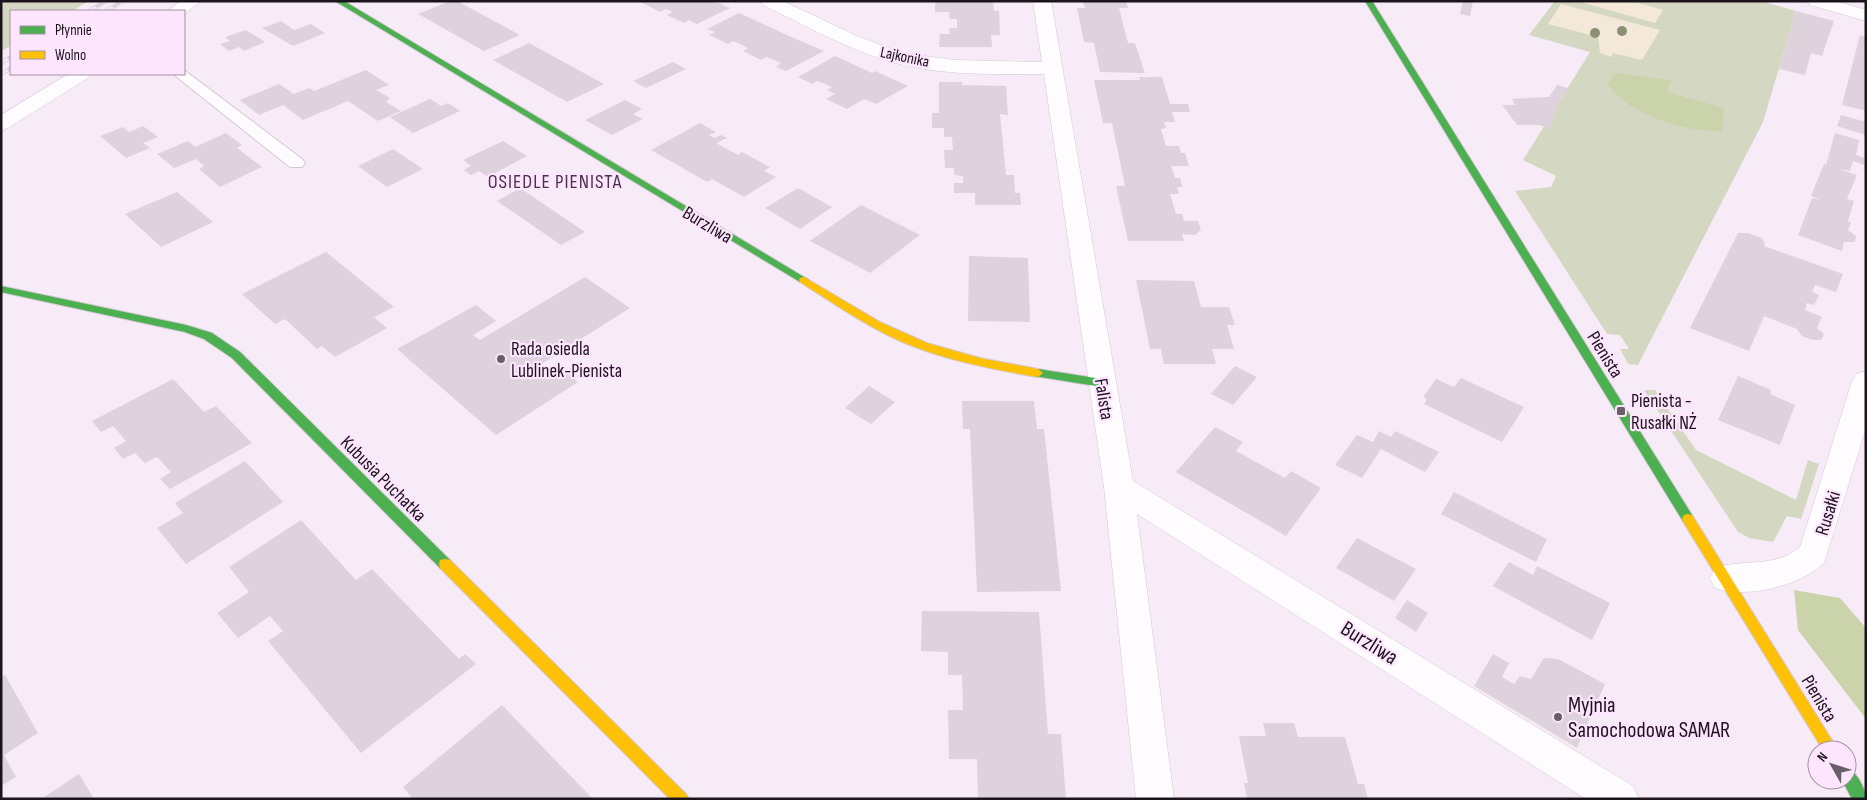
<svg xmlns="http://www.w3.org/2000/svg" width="1867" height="800" font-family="'Sofia Sans Condensed',sans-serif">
<rect width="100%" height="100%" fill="#f8ebf8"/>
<path fill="#d4d8c3" d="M1,1H89L72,11H11V46L1,51Z
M1555,1H1761L1796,11L1763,122L1638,365L1628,364L1620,349H1629L1620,335L1607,334L1515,191L1551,187L1556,176L1523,160L1590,52L1529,35Z
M1644,390H1655L1696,450L1796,500L1808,460L1819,464L1801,519L1787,516L1773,542L1749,538L1738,532Z"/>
<path fill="#cbd3ab" d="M1616,73L1671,80L1667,92L1724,108L1722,131C1689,133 1624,114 1608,83Z
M1794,590L1840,598L1866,628V719L1798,630Z"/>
<path fill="#f3e8d9" d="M1577,1H1632L1663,10L1655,23Z
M1561,4L1660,30L1642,60L1613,53L1612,57L1600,53L1598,37L1548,24Z"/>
<path fill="#ded2dc" d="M450,1H457L520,35L484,51L418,14Z
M639,1H714L730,8L697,24L689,20L684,23L667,15L673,12L666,9L660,12Z
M935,1H993L994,11H999L1000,35H991L992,47H939L940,34H950L949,28H957V19H950L949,12H935Z
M1083,1H1126L1128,8H1119L1128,43H1135L1145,73L1100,72L1094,43L1084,42L1077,8H1085Z
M1463,1H1473L1470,16L1460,14Z
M1796,11L1834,21L1822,56L1811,53L1805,75L1779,69Z
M739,13L789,36L824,51L786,71L776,67L781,63L767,57L761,60L743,51L748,48L733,41L728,44L709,35L715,32L707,29Z
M281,21L294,30L311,24L325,33L293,46L262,28Z
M246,30L265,42L244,51L239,47L229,51L220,44L230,41L225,37Z
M1860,35L1866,37V111L1842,105Z
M529,43L573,67L604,84L567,102L493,60Z
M835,56L872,73L875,71L908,86L876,104L864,99L847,109L826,99L835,94L827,90L832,87L817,81L812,84L798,77Z
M673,62L686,69L646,88L633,81Z
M366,70L389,85L376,90L390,98L386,102L401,111L378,121L348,101L303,120L283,105L259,115L240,100L279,84L294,94L309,88L314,91Z
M1139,77H1162L1170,104H1188L1190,112H1172L1175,122H1164L1166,128L1161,129L1166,146H1179L1181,153H1185L1189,166H1171L1175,178H1180L1182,187H1177L1179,194H1170L1176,214H1182L1184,221H1198L1201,230L1195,235L1182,234L1184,241H1128L1116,186H1125L1114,133L1112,123H1103L1094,80H1140Z
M939,82H962V85L1006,86L1008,115L1000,114L1006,175H1014L1015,193H1020L1021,205H975V193H954V183H963V176L954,175V168H945L944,150H953L952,137H944V128H932V113H939Z
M1557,85L1568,88L1560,100L1550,128L1539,125H1517L1502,105H1515L1512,99L1549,97Z
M430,99L441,106L448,103L460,111L413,133L390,117Z
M625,100L642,109L633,114L643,119L612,135L585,120Z
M1841,115L1866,122L1865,135L1837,126Z
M700,123L716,132L709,135L715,138L721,135L727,138L716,143L738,155L742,152L770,167L764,171L776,177L744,197L712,179L707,182L651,150Z
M143,126L158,137L143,143L150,148L126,158L100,136L123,127L129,132Z
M226,133L242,145L237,148L262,167L220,187L199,169L204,166L196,159L174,168L157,154L188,141L195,147Z
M1835,133L1859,140L1856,155L1865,158L1864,165L1853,161L1850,171L1839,169L1857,175L1847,199L1854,201L1848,221L1851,223L1848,230L1856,236L1855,242H1844L1842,251L1798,235L1812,198L1821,200L1811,196L1824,164L1826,165Z
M503,141L527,156L488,177L479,171L471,175L464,170L471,166L463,160Z
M393,149L423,169L387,187L358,166Z
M520,188L585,232L561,245L497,201Z
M798,188L832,207L800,229L765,208Z
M177,192L213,222L161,247L125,214Z
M861,205L920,235L870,273L810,241Z
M1738,233H1748L1762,238L1765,243L1764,246L1843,274L1836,292L1815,285L1812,292L1819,295L1814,305L1807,303L1805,310L1822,317L1817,328L1824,334L1821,340H1813L1802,336L1797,329L1764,316L1749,351L1690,328Z
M326,252L394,307L374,317L387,328L335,357L322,346L317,349L285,319L275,324L242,294Z
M969,256L1028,258L1030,322L968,321Z
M585,277L630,308L524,375L531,380L556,364L578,382L496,435L397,349L476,305L496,321L473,335L480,340Z
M1136,280L1194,281L1201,307H1229L1235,325H1227L1234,349H1212L1216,364H1164L1161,349H1150Z
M1235,366L1257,377L1233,405L1211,394Z
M1738,376L1771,390L1770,394L1795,405L1780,445L1718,420Z
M1461,378L1524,407L1502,442L1424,404L1427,399L1423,397L1436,379L1454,387Z
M173,379L204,412L216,406L252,443L170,489L160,479L171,472L157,457L145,463L135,453L123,459L114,448L126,441L120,434L113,426L101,432L92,421Z
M869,386L895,402L871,424L845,408Z
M962,401H1034L1037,429H1044L1061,591L977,592L970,429H963Z
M1215,427L1243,442L1236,451L1285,478L1291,471L1321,488L1286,536L1176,472Z
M1379,431L1391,437L1395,431L1439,452L1425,472L1381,449L1362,478L1335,465L1357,435L1373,442Z
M245,461L283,502L186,564L157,528L183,513L175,503Z
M1454,492L1547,539L1536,562L1441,514Z
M301,520L356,580L372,569L459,659L465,654L476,664L361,753L268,641L283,631L270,616L238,638L217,613L249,592L229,567Z
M1357,538L1416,569L1394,601L1336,568Z
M1509,562L1533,575L1537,566L1610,603L1592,640L1493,586Z
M1407,600L1428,613L1416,632L1395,618Z
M922,611L1039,612L1048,734H1061L1066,799H978L977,759H949L948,710H963L962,675H948V652L921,651Z
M1493,654L1509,663L1502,677L1514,684L1520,676L1531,679L1544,658L1558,659L1605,684L1577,748L1474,686Z
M5,675L38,733L4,755L16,777L1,786V678Z
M502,705L559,764L593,799H413L403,787Z
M1263,723H1294L1298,737H1345L1358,784H1364L1368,799H1247L1244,783H1248L1239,736H1266Z
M79,774L94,799H41L44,797Z"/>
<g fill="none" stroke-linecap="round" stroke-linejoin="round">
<g stroke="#d3c8d3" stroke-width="2">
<path id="lane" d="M184,70L302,159L305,163L302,167H290L173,74H184Z"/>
</g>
<g stroke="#d3c8d3" stroke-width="1">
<path id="street" d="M180,1H201L184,14V11H168Z
M760,1H783L857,36L902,53L955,60L1034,62H1042L1033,1H1051L1133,481L1633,786L1639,799H1586L1137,514L1174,799H1136L1104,487L1044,74C994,74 941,76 892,62C846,49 805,25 763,5Z
M1807,1H1836L1866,10V21L1810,5Z
M68,74H91L88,78L8,128L1,130V115Z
M1866,371V428L1824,563C1800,586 1746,599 1715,588L1710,578L1715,568C1743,558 1775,569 1800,547L1852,381L1856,374Z"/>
</g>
<g stroke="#d3c8d3" stroke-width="2">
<path id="fast" d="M335,1H344L809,280L808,282H800Z
M1365,1H1372L1692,515L1694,519L1692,523L1688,524L1684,523Z
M1,286L186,325L212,333L240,352L450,560L451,564L450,568L445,569L440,568L232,358L204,339L185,332L1,292Z
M1038,369L1102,379L1108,383L1102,387L1034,376L1033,373L1034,370Z
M1847,768C1856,771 1866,789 1866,799H1852L1842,780H1847Z"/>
</g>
<g stroke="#d3c8d3" stroke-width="2">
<path id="slow" d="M804,277L880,322L927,343L980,358L1038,369L1043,373L1038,377C991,369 944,360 900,341C865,325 833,303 800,282L799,280L800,278Z
M1688,514L1692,515L1838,750H1823L1684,523L1682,519L1684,515Z
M445,559L450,560L686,794L689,799H670L440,568L439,564L440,560Z"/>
</g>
<use href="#lane" fill="#fefcfe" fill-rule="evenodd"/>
<use href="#street" fill="#fefcfe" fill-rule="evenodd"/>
<use href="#fast" fill="#4caf50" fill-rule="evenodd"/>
<use href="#slow" fill="#ffc107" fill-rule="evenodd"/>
<g stroke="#d8d3d8" stroke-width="4">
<path id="rail" d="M89,11L106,1
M106,11L123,1
M1,63L11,57
M1,74L11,68"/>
</g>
<use href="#rail" stroke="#fee5fe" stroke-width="2.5" stroke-dasharray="8" stroke-linecap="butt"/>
</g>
<g fill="#8c8f71">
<circle cx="1622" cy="31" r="5"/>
<circle cx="1595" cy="33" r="5"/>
</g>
<g fill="#695f69" stroke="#fee5fe" stroke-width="2">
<circle cx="501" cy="359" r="5"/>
<rect x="1616" y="406" width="10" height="10" rx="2.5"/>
<circle cx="1558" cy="717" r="5"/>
</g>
<g text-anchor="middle" stroke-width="4.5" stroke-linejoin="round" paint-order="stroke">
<g font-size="16" fill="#1c141c" stroke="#fee5fe">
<text transform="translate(905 56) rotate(12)" y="6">Lajkonika</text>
</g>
<g font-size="19" fill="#1c141c" stroke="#fee5fe">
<text transform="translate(708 224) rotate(31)" y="7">Burzliwa</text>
<text transform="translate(1606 354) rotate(58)" y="7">Pienista</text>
<text transform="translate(1105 399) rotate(81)" y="7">Falista</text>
<text transform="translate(384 478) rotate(45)" y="7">Kubusia Puchatka</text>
<text transform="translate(1827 513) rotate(-73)" y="7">Rusałki</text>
<text transform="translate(1820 698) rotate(59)" y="7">Pienista</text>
</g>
<g font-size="19" fill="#1c141c" stroke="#fee5fe" text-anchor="start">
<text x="511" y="355">Rada osiedla<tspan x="511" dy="22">Lublinek-Pienista</tspan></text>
<text x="1631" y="407">Pienista -<tspan x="1631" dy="22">Rusałki NŻ</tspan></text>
</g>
<g font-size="20" letter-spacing="1" fill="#473347" stroke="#fee5fe">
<text x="555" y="188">OSIEDLE PIENISTA</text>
</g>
<g font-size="22" fill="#1c141c" stroke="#fee5fe">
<text transform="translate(1370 642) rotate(32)" y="8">Burzliwa</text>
</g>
<g font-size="22" fill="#1c141c" stroke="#fee5fe" text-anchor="start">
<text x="1568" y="712">Myjnia<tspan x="1568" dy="25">Samochodowa SAMAR</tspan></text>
</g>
</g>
<rect width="1867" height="800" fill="none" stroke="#1c141c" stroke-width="5"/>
<rect x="10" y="10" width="175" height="65" fill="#fee5fe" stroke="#a491a4"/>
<rect x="20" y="26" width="25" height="8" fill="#4caf50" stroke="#a491a4"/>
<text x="55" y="35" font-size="15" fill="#1c141c">Płynnie</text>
<rect x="20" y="51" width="25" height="8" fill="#ffc107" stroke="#a491a4"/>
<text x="55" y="60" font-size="15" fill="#1c141c">Wolno</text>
<g transform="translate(1832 765) rotate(309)"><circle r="24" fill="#fee5fe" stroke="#a491a4"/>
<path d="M0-4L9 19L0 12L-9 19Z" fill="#695f69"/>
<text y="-8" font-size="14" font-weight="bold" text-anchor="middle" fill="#1c141c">N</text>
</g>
</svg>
